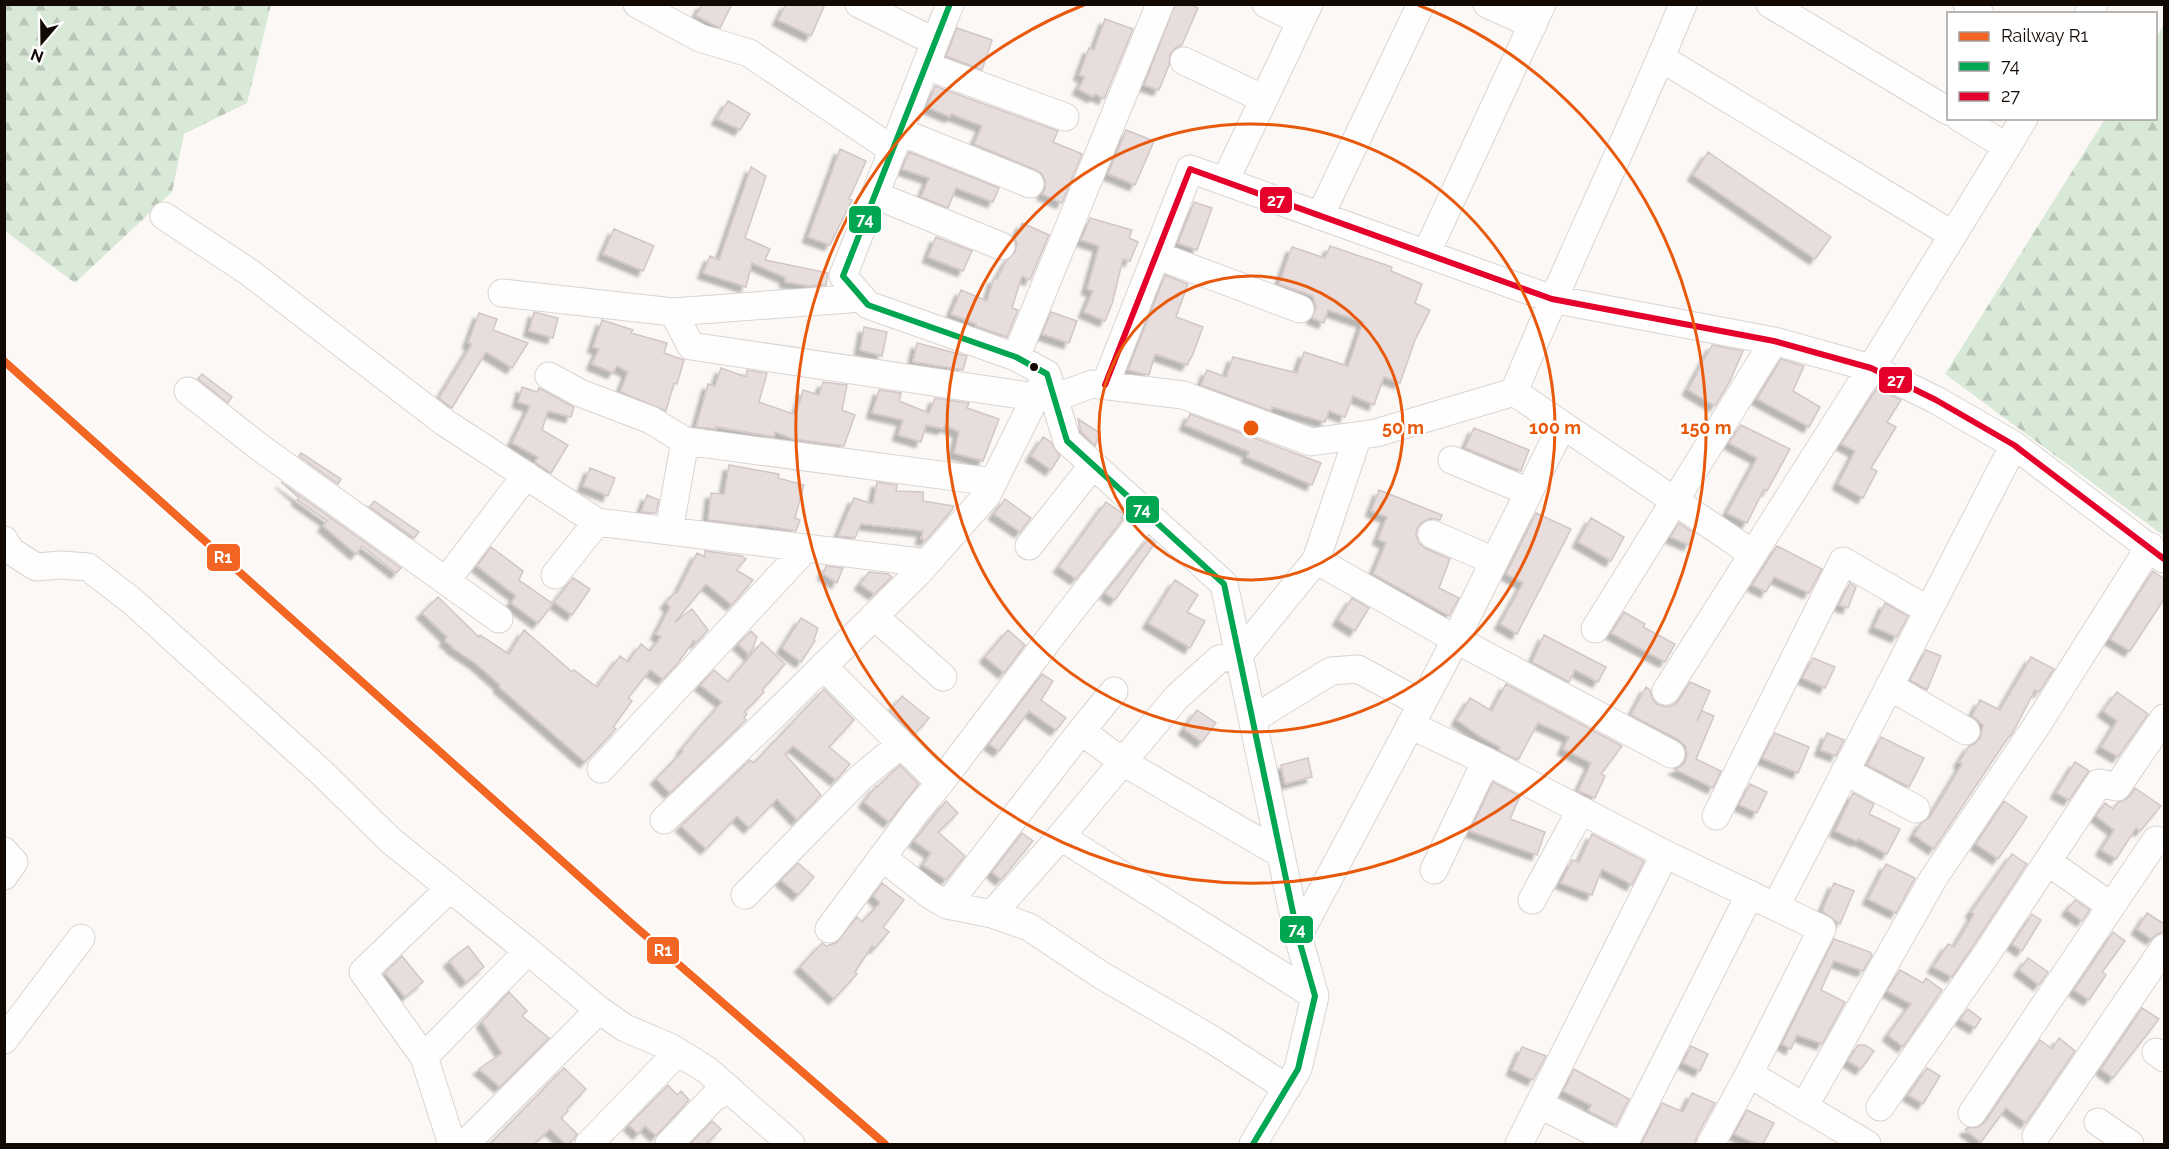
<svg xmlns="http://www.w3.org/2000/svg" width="2169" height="1149" font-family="Raleway,sans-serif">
<defs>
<pattern id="forest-firs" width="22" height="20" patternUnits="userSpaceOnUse" patternTransform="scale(1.5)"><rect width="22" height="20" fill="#d9e9d8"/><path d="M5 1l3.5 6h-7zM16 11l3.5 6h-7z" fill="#b9c6b8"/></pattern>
<filter id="shadow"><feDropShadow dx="-5.5" dy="5.5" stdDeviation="1.5" flood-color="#0004"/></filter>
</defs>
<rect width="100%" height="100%" fill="#fbf8f6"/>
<path fill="url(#forest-firs)" d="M5,5H271L247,103L184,134L172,192L75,283L5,231Z
M2164,24V536L1945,374L2105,119L2156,118V39Z"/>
<path fill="#e6dddc" stroke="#d0c7c6" stroke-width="1.5" filter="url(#shadow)" d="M702,4H732L720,28L696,16Z
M786,4H825L811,36L778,20Z
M1175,4H1189L1198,8L1182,45L1175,48L1170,55L1169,65L1159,90L1144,85Z
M1105,19L1133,29L1104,99L1095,94L1093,97L1078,89L1085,77L1079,75L1089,48L1094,50Z
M957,28L992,40L982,70L946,56Z
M935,86L1058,131L1053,142L1082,154L1062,203L1042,194L1045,189V181L1042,174L1036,170L974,144L982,126L951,114L950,117L927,107Z
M728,101L750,114L740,130L717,119Z
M1126,130L1154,141L1135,185L1108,174Z
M840,149L866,161L849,199L852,200L830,245L808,237Z
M909,152L999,188L993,202L956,188L948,208L921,197L929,178L902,169Z
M1708,152L1831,237L1815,259L1693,175Z
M751,167L766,176L745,238L770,249L765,260L828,273L826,285L808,286L785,282L786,278L752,263L746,287L703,273L710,256L719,260Z
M1194,202L1212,208L1197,250L1178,243Z
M1090,218L1132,230L1129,238L1138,242L1130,261L1123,259L1112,304L1105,321L1084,312L1093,291L1087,289L1099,246L1081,240Z
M1022,223L1049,235L1030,280L1022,276L1012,308L1018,310L1007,337L976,326V324L951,314L961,290L987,301L994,278L997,279L1007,260L1015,252L1017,244L1015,239Z
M614,229L654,246L643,271L603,254Z
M936,237L972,251L963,271L928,257Z
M1330,246L1392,267L1391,271L1422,284L1415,303L1430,310L1415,340L1400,383L1384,377L1374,405L1353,396L1345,417L1329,411L1325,422L1272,407L1271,411L1201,385L1207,370L1226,377L1233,357L1297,373L1304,352L1348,366L1363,322L1328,310L1324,323L1312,318L1316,307L1313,296L1279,284L1292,247L1325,258Z
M1165,275L1188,284L1176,317L1203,327L1193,354L1187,365L1155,354L1149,375L1128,370Z
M534,312L558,318L553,338L529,331Z
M1051,312L1077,321L1069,343L1042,334Z
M479,313L497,319L493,330L528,343L512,368L486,352L452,408L439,398L472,344L468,343Z
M602,320L633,330L631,333L667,343L664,353L684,360L677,384L674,383L666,411L620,392L628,372L617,366L613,373L592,364L599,349L593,347Z
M864,327L887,332L882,356L860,350Z
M917,343L967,356L963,370L913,362Z
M1712,345L1743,351L1730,381L1715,406L1688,390Z
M1781,359L1804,366L1793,391L1820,407L1809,427L1757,399Z
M721,368L746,377L747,370L767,373L759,402L796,415L803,390L819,395L823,382L847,385L842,410L855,415L844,446L793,439L775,432L774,437L716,427V429L696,427L708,384L715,386Z
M202,374L232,397L228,403L198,379Z
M522,387L537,392L539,388L574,407L571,417L548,411L542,430L568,445L551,473L535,462L538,457L512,443L530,406L518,402Z
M1877,388L1901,400L1887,422L1896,427L1871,468L1877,471L1863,498L1838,484L1855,451L1841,444Z
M879,390L901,393L899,401L929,413L935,398L969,403L967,408L999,419L983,461L954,453L959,432L945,425L943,429L926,425L921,442L898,435L903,420L872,413Z
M1190,414L1321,463L1312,485L1247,457L1249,452L1185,425Z
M1078,419L1100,433L1095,446L1081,432Z
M1741,425L1790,449L1767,491L1764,489L1747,523L1727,513L1757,458L1729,443Z
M1474,428L1529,450L1521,471L1465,448Z
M1043,437L1051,442L1060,456L1051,470L1031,456Z
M301,453L341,479L338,484L299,456Z
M729,465L779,474L778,478L804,485L795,518L800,520L796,531L759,525L758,526L708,520L711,493L724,494Z
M590,468L615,478L608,496L583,486Z
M281,482L401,568L396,573L362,546L356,554L323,526L327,521L297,500L299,498Z
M877,482L897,485L896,491L923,492V501L954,506L952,510L926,540L921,539L923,531L861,524L855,538L838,536L854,498L873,504Z
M1379,490L1442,515L1440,520L1431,518L1422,522L1417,528L1416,535L1419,543L1425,548L1450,559L1439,588L1459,598L1449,616L1373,574L1386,543L1378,539L1387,517L1371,511Z
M647,495L659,500L656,513L641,512Z
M1005,499L1031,518L1020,532L994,514Z
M374,501L419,532L414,538L370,507Z
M1106,502L1124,514L1121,518L1123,519L1076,579L1059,567Z
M1536,513L1571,529L1517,634L1500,624L1523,583L1506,574Z
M1591,518L1624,537L1611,561L1578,542Z
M1679,523L1694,533L1689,545L1670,537Z
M1149,538L1155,543L1115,600L1105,593Z
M1777,546L1822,569L1809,593L1774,577L1766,592L1752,585Z
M491,547L523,571L519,580L553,604L538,623L511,603L516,596L477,566Z
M705,551L742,556L746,559L736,570L753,580L732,605L706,584L675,622L692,609L708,630L696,643L694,640L678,663L663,679L650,670L628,698L632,701L613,727L616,729L585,762L499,687L500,685L475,663L451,647L452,646L445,641L447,637L422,613L438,597L479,637L480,635L509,654L524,630L572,672L574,670L597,687L620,656L628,662L641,644L650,651L661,637L656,634L670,607L666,603L675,592L677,593L697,553L705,557Z
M826,566L843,568L837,583L823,574Z
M2153,571L2164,579V599L2130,651L2110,639Z
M869,572L888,574L892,577L874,594L860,584Z
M573,578L590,589L572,615L554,602Z
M1175,580L1198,595L1187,612L1205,621L1190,648L1148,623Z
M1850,583L1856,587L1848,608L1839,605Z
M1352,598L1369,608L1355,631L1338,620Z
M1885,603L1908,616L1897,637L1874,627Z
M1624,612L1645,624L1643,627L1675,644L1665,662L1611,633Z
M801,618L818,628L814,640L815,641L801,662L782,648Z
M1008,630L1025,645L1004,673L985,657Z
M751,631L757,637L750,655L738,644Z
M1544,635L1606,667L1598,682L1575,670L1569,682L1532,662Z
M762,642L785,664L762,690L764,692L744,712L747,714L744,717L746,720L670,793L656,779L683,751L682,749L700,727L722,702L700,685L714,670L728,682Z
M1926,650L1941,656L1927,690L1910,680Z
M2031,657L2054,669L2039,692L2035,690L2012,734L2007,739L1934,849L1914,835L1921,823L1930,817L1962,764L1959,762L1969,746L1974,744L1980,738L1983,725L1972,716L1980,700L2000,710Z
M1813,658L1835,667L1825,688L1802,678Z
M1042,674L1053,681L1041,700L1066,718L1056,730L1029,711L999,751L989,744Z
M1690,682L1710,691L1697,721L1702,711L1714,716L1696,759L1721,771L1713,788L1674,769L1680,767L1685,762L1687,754L1685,746L1679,740L1631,715L1646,687L1650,690L1652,698L1657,704L1666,707L1674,705L1679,700Z
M1506,684L1622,746L1601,774L1605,776L1595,798L1578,791L1591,763L1563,749L1569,737L1538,723L1518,760L1502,752L1499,749L1500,747L1481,737L1457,720L1470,698L1492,711Z
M824,689L854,720L829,747L850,764L836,780L793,746L785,754L821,795L797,820L777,799L749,828L737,816L706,849L681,826L750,760L754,763Z
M2117,692L2148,714L2118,757L2101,747L2117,721L2103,711Z
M902,696L929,718L914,735L890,711Z
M1197,710L1216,723L1202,742L1184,729Z
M1775,733L1809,747L1798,773L1762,758Z
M1827,733L1844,740L1836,756L1820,750Z
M1881,737L1924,758L1909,787L1867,765Z
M1308,758L1312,777L1285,784L1281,765Z
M2075,762L2089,771L2069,800L2056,793Z
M900,765L919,784L889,822L864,802L876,786L877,787Z
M1493,782L1520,796L1510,819L1545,832L1537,855L1470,831Z
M1750,784L1767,792L1757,813L1739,805Z
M2135,788L2161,806L2140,831L2136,828L2116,859L2101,850L2114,830L2096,816L2105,803L2113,809L2118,802L2123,801L2130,796Z
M1853,793L1874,804L1869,814L1900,829L1887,854L1858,839L1857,841L1835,831Z
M946,801L958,813L938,832L965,856L946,880L923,865L931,853L914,841Z
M2004,801L2027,817L1998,859L1976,844Z
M1022,833L1033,841L1001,880L992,872Z
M1592,834L1644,861L1632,885L1602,869L1592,895L1561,883L1572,860L1579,862Z
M2012,854L2027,864L1973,946L1952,977L1933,967L1948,944L1954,947L1974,914L1971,912Z
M798,863L814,877L798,895L781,880Z
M1886,864L1915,878L1896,913L1868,899Z
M882,883L904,900L883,927L889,932L875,948L872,946L855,972L857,974L834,999L800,967L822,943L826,946L836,943L857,917L862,922L880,903L873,896Z
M1834,883L1854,891L1840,924L1822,911Z
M2075,900L2090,910L2082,921L2067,910Z
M2147,913L2164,924V932L2157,934L2151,939L2137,929Z
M2032,914L2041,920L2022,951L2012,944Z
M2113,932L2125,941L2102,972L2106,975L2089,1000L2074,990Z
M1834,939L1870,952L1872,955L1863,971L1834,961L1821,990L1845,1002L1822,1044L1797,1035L1791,1049L1782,1044Z
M468,946L484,967L466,982L449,961Z
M402,956L423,982L405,997L385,973Z
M2028,958L2048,972L2039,985L2019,970Z
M1900,970L1923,983L1926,978L1942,990L1903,1047L1888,1035L1911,1004L1887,991Z
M509,992L527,1011L522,1016L549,1038L500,1087L479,1069L502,1053L482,1022Z
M2142,1008L2159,1019L2113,1078L2101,1069Z
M1968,1009L1981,1019L1975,1028L1960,1019Z
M2059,1038L2075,1051L2026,1123L2006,1108L1981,1142L1965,1130L1967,1128L1978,1127L1985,1122L2040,1040L2052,1049Z
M1858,1045H1865L1874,1051L1861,1069L1848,1061Z
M1691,1046L1708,1054L1700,1071L1683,1063Z
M1522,1047L1546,1056L1533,1080L1512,1070Z
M564,1068L586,1089L567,1109L568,1111L561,1118L577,1134L575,1138L568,1144H565L550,1129L534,1144H490Z
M1927,1068L1940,1076L1923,1104L1908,1095Z
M1574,1069L1629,1099L1616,1125L1588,1111L1591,1105L1563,1091Z
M668,1085L677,1095L681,1091L689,1100L656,1136L645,1126L638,1134L629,1125Z
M1692,1093L1715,1103L1697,1136L1695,1144H1641L1662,1103L1683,1112Z
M1747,1110L1774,1123L1763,1144H1757L1734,1134Z
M712,1121L721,1129L706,1144H690Z"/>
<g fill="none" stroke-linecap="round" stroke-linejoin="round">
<g stroke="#dbd4cf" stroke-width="29">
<path id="minor" d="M637,4L700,38L749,53L893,150
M859,4L935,42
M950,4L843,276L868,305L1016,357L1047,374L1067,441L1224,584L1298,936L1315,996L1298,1069L1253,1144
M1266,4L1301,21
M1487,4L1533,25
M1770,4L1948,111
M1967,4L1980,14
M2088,14L2094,4
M1661,58L1953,235
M1184,61L1264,99
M927,66L1065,117
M901,132L1030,184
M2007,147L2024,118
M1225,181L1309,4
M875,195L1001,246
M164,216L249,272L444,422L597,522L927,563
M1320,216L1421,4
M1426,254L1542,4
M1156,255L1300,309
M502,293L673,312L862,298
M673,312L691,346L1035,397
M1016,357L1160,4
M549,376L580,393L651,420L685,441L669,531
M1105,385L1190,169L1552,299L1774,341L1871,368L1936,400L2014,445L2164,559
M188,391L262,449L446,581L526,475
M1514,392C1567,262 1630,135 1683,4
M1514,392L1753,554
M1054,398L1092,384L1183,395L1311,442L1376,433L1514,392
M1358,436L1316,560L1455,639L1671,754
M685,441L993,482
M1452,460L1529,492
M1432,534L1494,561
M4,540L11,551L36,567L61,565L88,567L132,601L321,772L390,840L528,951L599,1010L625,1028L670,1047L707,1070L791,1144
M1029,546L1093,465
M555,575L597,522
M446,581L499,619
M874,616L943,677
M1595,629L1774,341
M823,666L940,783
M1889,686L1966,731
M1666,691L1871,368L2007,147L1960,118
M1253,719L1331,671L1358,669L1422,704
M1410,725L1486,761L1665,854L1822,929L1749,1074
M1081,731L1123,762L1281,854
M601,769L806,548
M1845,771L1916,809
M1716,816L1843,561L1928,610
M664,820L766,723L918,573L987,495L1047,374
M1061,837L1315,996
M4,851L14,862L4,876
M882,857L930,895L947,905L992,914L1029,927L1101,975L1213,1040L1287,1088
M2048,862L2111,906
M1434,870L1486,761
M450,888L363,972L424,1057L452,1144
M745,895L860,778L900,745
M1532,900L1581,810
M947,905L1081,731L1114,691
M1776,906L2014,445
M992,914L1056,842L1176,698L1219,659L1239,655L1316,560
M829,929L918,809L940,783L1059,626L1147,514
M1298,936L1442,666L1562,426
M4,1040L81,938
M2156,1052L2164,1058
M424,1057L528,951
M1540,1105L1618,1144
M1804,1107L1933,879L2037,725L2150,546
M1880,1107L1986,955L2099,783L2117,787L2164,718
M1972,1113L2156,840L2164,842
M2098,1122L2130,1144
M2036,1136L2164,948
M465,1144L599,1010
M589,1144L678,1052
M669,1144L713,1098L729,1089
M1519,1144L1665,854
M1624,1144L1750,894
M1711,1144L1749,1074L1867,1144"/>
</g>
<use href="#minor" stroke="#fefefe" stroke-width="27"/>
<g stroke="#fff" stroke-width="10">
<path id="bus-1" d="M950,4L843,276L868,305L1016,357L1047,374L1067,441L1224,584L1298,936L1315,996L1298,1069L1253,1144"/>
</g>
<g stroke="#fff" stroke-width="10">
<path id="bus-2" d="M1105,385L1190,169L1552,299L1774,341L1871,368L1936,400L2014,445L2164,559"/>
</g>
<use href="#bus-1" stroke="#00a651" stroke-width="6"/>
<use href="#bus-2" stroke="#e4002b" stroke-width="6"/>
<g stroke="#fff" stroke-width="12">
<path id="rail-1" d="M4,361L630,922L885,1144"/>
</g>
<use href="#rail-1" stroke="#f26522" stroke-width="8"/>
</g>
<g fill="none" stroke="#e8590c" stroke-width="3">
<circle cx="1251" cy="428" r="152"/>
<circle cx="1251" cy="428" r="304"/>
<path d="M1418 5A455 455 0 1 1 1084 5"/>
</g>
<circle fill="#130903" stroke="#fff" stroke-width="2" cx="1034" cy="367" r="5"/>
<circle cx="1251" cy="428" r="9" fill="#e8590c" stroke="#fff" stroke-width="3"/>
<g font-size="18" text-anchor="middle" font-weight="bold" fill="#e8590c" stroke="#fff" stroke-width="4.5" stroke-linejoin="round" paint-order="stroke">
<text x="1403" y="434">50 m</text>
<text x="1555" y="434">100 m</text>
<text x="1706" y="434">150 m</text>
</g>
<g stroke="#fff" stroke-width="2">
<rect x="1259" y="186" width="34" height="28" rx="6" fill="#e4002b"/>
<rect x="848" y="205" width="34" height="29" rx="6" fill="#00a651"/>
<rect x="1878" y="366" width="35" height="28" rx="6" fill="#e4002b"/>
<rect x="1125" y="495" width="35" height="29" rx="6" fill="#00a651"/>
<rect x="206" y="543" width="35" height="29" rx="6" fill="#f26522"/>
<rect x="1279" y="915" width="35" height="29" rx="6" fill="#00a651"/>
<rect x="646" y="936" width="34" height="29" rx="6" fill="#f26522"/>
</g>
<g font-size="16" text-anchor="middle" font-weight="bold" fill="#fff">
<text x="1276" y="206">27</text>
<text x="865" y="225">74</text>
<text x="1896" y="386">27</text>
<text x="1142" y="515">74</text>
<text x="223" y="563">R1</text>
<text x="1297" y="935">74</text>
<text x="663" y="956">R1</text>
</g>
<rect width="2169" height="1149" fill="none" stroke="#130903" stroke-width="12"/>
<rect x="1947" y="12" width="210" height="108" fill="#ffffff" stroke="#a19d9a" stroke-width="1.5"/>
<rect x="1959" y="32" width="30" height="9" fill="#f26522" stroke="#a19d9a" stroke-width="1.5"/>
<text x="2001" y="42" font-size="18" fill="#130903">Railway R1</text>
<rect x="1959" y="62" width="30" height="9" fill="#00a651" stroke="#a19d9a" stroke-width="1.5"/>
<text x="2001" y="72" font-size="18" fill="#130903">74</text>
<rect x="1959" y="92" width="30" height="9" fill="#e4002b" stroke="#a19d9a" stroke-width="1.5"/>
<text x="2001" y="102" font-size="18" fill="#130903">27</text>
<g transform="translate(42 42) rotate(200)" stroke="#ffffff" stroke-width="4.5" paint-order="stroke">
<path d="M0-4.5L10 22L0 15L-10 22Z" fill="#130903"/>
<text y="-9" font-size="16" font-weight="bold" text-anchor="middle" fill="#130903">N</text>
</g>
</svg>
